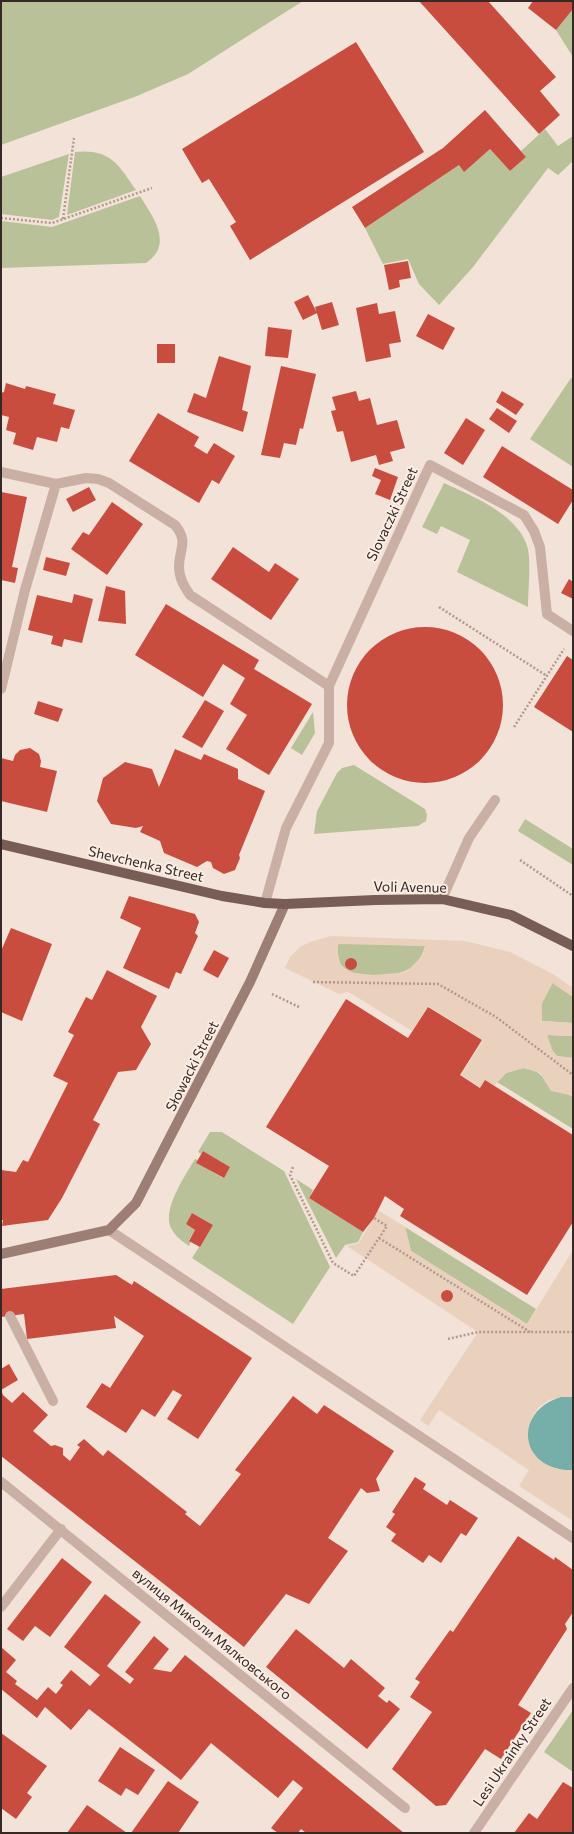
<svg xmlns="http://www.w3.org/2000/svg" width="574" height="1834" font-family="Commissioner,sans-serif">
<rect width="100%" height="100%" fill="#f2e2d8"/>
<path fill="#b9c198" d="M1,1H303L188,74L137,96L1,145Z
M573,9V57L556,30Z
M545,129L558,146L573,136V161L558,175L548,168L473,267L439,305L419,284L408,259L383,264L365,228L459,165L464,171L490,149L510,171L526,157L521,151Z
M75,152C110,148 119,165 136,190L67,215Z
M69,154L59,217L52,220L1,214V177Z
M140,196C153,217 174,244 146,263L1,268V221L52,227Z
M571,378L573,379V467L530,439Z
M444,483C472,496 520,515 528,549C531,566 528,590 528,607L457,572L470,540L441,526L437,534L422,527Z
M313,712L315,733L302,755L291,748Z
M354,765L425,809L427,815L426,821L418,826L314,834L317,811L337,773L342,768Z
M525,819L573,849V865L518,831Z
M340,943L425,946C422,956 417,966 407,970C393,977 352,979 342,966C337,961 338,951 338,945Z
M553,982L573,997V1023L542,1021V1003Z
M547,1035L573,1036V1058L557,1056L552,1050Z
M523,1068C535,1070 541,1072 546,1083L573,1097V1129L497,1082L506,1073Z
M210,1132H222L284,1171L330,1267L293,1324L192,1258L213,1225L192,1213L186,1224L195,1230L189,1240L191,1242L189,1246C182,1241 175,1236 171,1228C162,1209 185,1176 195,1159L198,1160L196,1163L223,1178L230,1167L203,1151L201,1154L198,1152Z
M296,1179L313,1190L309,1198L363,1232L358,1242L345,1245L336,1258Z
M405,1227L536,1309L527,1324L411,1251Z
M573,1710V1772L544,1752Z"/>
<path fill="#ead1be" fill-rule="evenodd" d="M331,936L465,941L510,952L553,974L573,988V997L552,983L542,1003V1021L573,1023V1036L547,1035L552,1050L557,1056L573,1058V1097L569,1095L551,1091L540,1073L523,1068L506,1073L494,1086L480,1087L461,1075L483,1040L428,1006L412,1031L352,994L347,992L339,994L285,968L290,957L300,947L310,942ZM339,944L425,946V947L421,957L407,971L398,973L373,975L354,973L346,970L342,967L340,963L338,954V945Z
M378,1210L405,1227L411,1251L527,1324L573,1250V1397H561L549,1400L539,1407L532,1417L529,1428V1440L540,1461L550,1467L562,1470H573V1521L519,1486L529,1470L439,1410L428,1426L420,1420L478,1332L347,1246L359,1243Z"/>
<path fill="#76afaa" d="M561,1397H573V1470C520,1472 511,1412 561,1397Z"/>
<path fill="#c94d3f" d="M419,1H488L556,77L540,91L560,115L539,134Z
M533,1H573V9L556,30L528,8Z
M356,42L424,152L250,260L230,226L236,222L209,179L202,183L182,149Z
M485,110L526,157L510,171L490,149L464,172L459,165L365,228L352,207L443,148Z
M408,261L411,278L399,280L400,287L389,290L384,265Z
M308,295L317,313L303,320L294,302Z
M332,302L339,325L322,330L315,307Z
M377,303L379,314L395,311L401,342L389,344L391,357L366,362L356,308Z
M428,314L455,328L443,350L416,336Z
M268,327L292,330L288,358L265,356Z
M157,344H175V363H157Z
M219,356L251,366L242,410L248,412L243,432L187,412L194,393L206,398Z
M281,366L316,374L303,429L300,428L296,445L284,443L280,458L261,455Z
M6,383L25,389L26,386L56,394L53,404L75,410L69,429L61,427L57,442L37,437L33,450L13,444L16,433L6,430L9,417L1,415V393L4,392Z
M356,391L359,401L370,398L377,425L397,420L405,448L390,452L393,461L379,465L376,455L351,462L343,431L337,432L331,411L336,410L332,397Z
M502,391L524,404L516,415L496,402Z
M497,408L517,421L509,433L489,419Z
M158,413L199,437L194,446L207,454L214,443L235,456L219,484L212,480L199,503L129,461Z
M466,418L485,430L463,465L444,453Z
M502,446L573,490V500L558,524L483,477Z
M375,468L398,477L390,500L375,494L381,480L372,476Z
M89,487L96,500L73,512L66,499Z
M1,492L27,497L12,567L18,568L15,583L1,580Z
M112,502L143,524L107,575L71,549L83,532L89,535Z
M233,547L269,572L275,563L299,579L271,620L211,579Z
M46,557L70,563L66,576L43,570Z
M569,579L573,582V599L561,593Z
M106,586L125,591L126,624L98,621Z
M74,594L93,599L82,643L64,639L62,647L51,644L53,636L28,630L37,595L72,603Z
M166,604L259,660L254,669L312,704L269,775L226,749L247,715L230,704L245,678L223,664L203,697L135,655Z
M347 705a78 78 0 1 1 156 0a78 78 0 1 1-156 0Z
M567,656L573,660V732L534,707Z
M205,700L224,711L202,748L182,737Z
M38,701L63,709L58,722L34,714Z
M30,748L39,754L41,761L40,767L57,771L47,812L1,801V758L13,761L15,755L20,750Z
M175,749L201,760L204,754L238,769V779L265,791L239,855L240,858L235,870L224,874L213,868L211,862L207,861L197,867L164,853L160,841L140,832L143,826L136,828L111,824L97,801L103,778L125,762L152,769L159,787Z
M129,896L195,914L199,922L195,933L198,936L181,974L176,972L169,989L123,968L141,928L120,918Z
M11,928L52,944L22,1021L1,1012V951Z
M214,950L229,958L218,978L203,970Z
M345 964a6 6 0 1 1 12 0a6 6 0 1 1-12 0Z
M107,970L157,996L141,1027L151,1044L136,1070L118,1072L93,1120L100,1124L62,1198L48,1220L2,1226L3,1220H1V1170L16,1172L23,1160L28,1162L68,1083L53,1076L74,1035L68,1032L86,997L92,1000Z
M346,999L408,1038L428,1007L482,1040L460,1075L480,1088L485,1080L573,1135V1222L527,1295L400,1216L404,1209L385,1196L374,1218L363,1232L309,1198L329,1166L266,1127Z
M203,1151L230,1167L224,1178L196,1163Z
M192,1213L213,1225L200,1247L189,1241L195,1230L186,1224Z
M116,1275L132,1285L134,1281L252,1358L198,1439L167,1419L182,1395L173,1390L155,1417L142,1409L126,1433L86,1407L102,1383L110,1388L144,1336L114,1316L116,1328L27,1339L24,1314L1,1317V1289Z
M441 1296a6 6 0 1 1 12 0a6 6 0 1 1-12 0Z
M9,1364L18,1380L1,1390V1369Z
M1,1390L3,1395L12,1403L23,1392L48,1415L33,1431L51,1446L55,1445L63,1448V1455L70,1461L80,1447L77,1445L84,1439L103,1456L108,1450L187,1512L185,1514L200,1526L241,1474L235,1470L293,1396L317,1414L324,1405L394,1451L376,1479L380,1491L367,1493L361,1488L328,1538L348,1551L309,1604L286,1594L244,1647L1,1456Z
M415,1477L426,1484L423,1489L447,1505L450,1500L478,1518L466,1536L461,1533L441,1563L429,1555L423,1563L391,1541L396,1534L386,1527L395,1514L392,1512Z
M518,1536L554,1560L555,1557L573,1570V1612L565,1624L567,1629L518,1705L531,1713L501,1759L485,1749L446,1805L436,1806L392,1769L432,1712L410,1697L420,1682L415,1679L450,1630L453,1632Z
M62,1558L92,1582L50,1637L35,1626L23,1641L7,1629Z
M105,1594L141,1622L107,1666L130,1684L134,1679L125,1672L154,1636L169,1649L153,1669L171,1672L185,1655L404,1833H306L301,1829L298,1833H278L271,1828L303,1788L293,1780L278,1798L211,1743L181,1780L89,1709L71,1730L45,1707L37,1718L1,1689V1647L16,1660L6,1672L17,1681L15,1684L37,1700L48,1687L56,1694L63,1685L60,1683L71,1670L90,1686L100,1675L64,1647Z
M296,1629L344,1668L351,1659L385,1688L378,1696L387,1703L389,1700L400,1709L367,1749L266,1667Z
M1,1733L47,1766L27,1793L32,1797L16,1819L1,1808Z
M120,1747L155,1770L138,1795L126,1788L121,1796L98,1781Z
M168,1781L199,1802L178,1833H131Z
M563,1782L573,1788V1833H514L529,1813L537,1819Z
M87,1805L127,1833H67Z"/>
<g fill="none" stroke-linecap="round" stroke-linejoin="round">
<path stroke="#b5998e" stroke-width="2.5" stroke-dasharray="2 2" stroke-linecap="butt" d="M1,218L52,223L152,188
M63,219L74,138
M439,607L547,676
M514,727L564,649
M520,860L573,896
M313,982L438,984L496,1017L573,1075
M272,994L299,1007
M293,1167L290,1175L333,1263L354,1276L387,1226L374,1218
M379,1238L530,1332
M448,1339L478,1332H573"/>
<path stroke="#cab0a4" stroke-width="10" d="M442,899L469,838L495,800
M109,1230L573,1538
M10,1316L53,1401"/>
<path stroke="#cab0a4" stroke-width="10" d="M1,472L56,484L86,478L98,479L109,483L175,525C189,542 179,549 179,567C179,578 184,586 190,595L329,686V743L286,828L265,903
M329,686L430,465L524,515L534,531L540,547L547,614L573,631
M1,689L25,590L56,484
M1,1482L405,1808
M1,1607L61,1529
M474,1833L573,1688"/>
<path stroke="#9d7e75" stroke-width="10" d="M1,1254L109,1230L136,1203L250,982L285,904"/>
<path stroke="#775d56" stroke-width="10" d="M1,844L222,896L265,903L285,904L375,900L442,899L511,915L573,946"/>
</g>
<g text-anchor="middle" stroke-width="4" stroke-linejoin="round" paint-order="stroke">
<g font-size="14" fill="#352826" stroke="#f9ede4">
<text transform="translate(392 514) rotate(-65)" y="5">Slovaczki Street</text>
<text transform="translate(146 864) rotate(13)" y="5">Shevchenka Street</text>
<text transform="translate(410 887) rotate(1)" y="5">Voli Avenue</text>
<text transform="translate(192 1066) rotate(-63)" y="5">Słowacki Street</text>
<text transform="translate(212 1634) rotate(39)" y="5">вулиця Миколи Мялковського</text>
<text transform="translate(512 1752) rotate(-56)" y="5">Lesi Ukrainky Street</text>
</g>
</g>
<rect width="574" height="1834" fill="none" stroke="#352826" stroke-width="4"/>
</svg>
